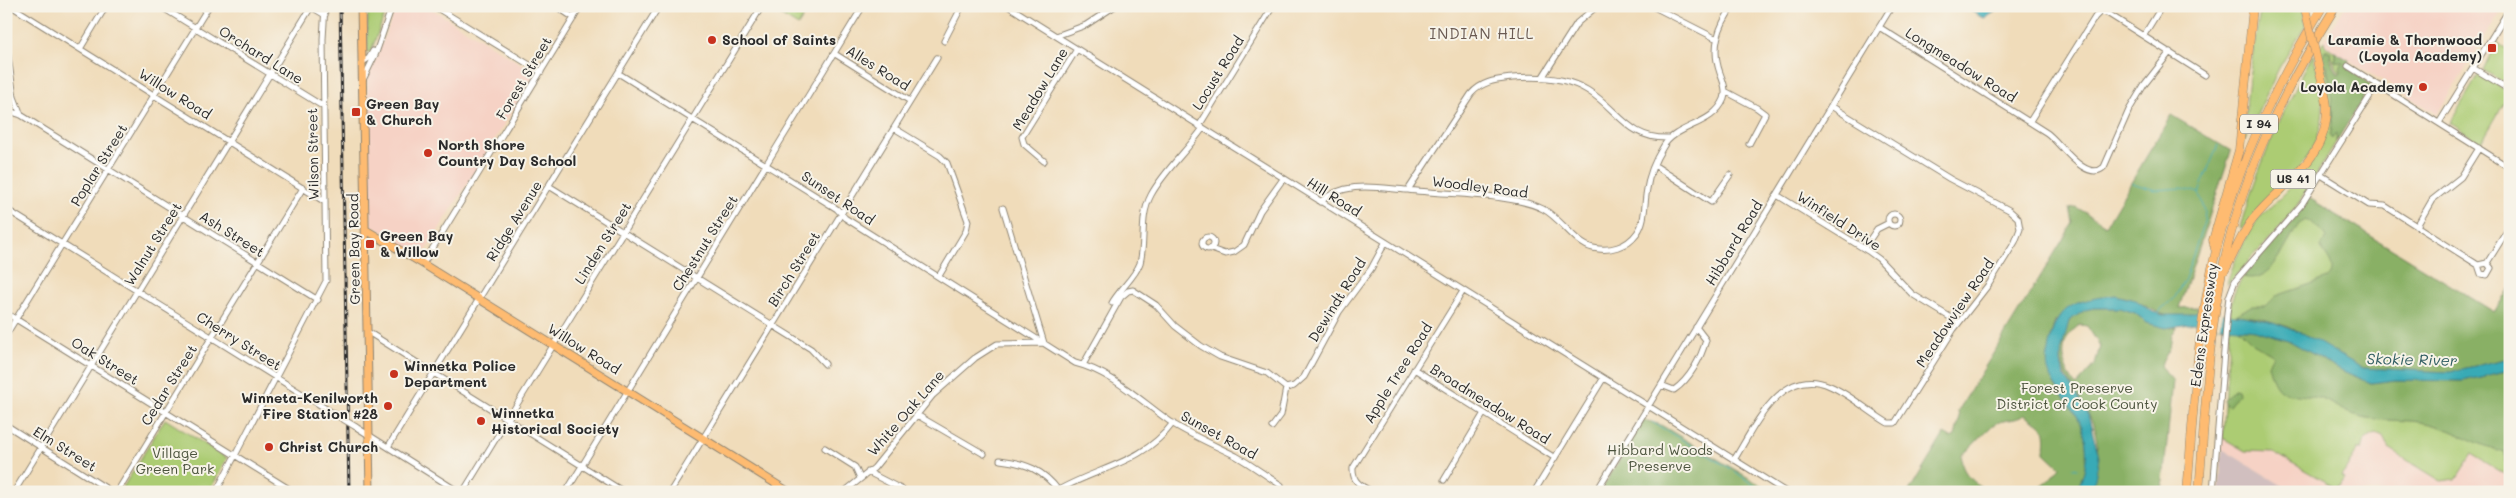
<svg xmlns="http://www.w3.org/2000/svg" width="2516" height="498" font-family="Mali,sans-serif">
<rect width="100%" height="100%" fill="#f7f3e8"/>
<filter id="ink" filterUnits="userSpaceOnUse"><feTurbulence type="fractalNoise" baseFrequency=".02" numOctaves="2"/><feDisplacementMap in="SourceGraphic" scale="10" xChannelSelector="R" yChannelSelector="G"/><feConvolveMatrix kernelMatrix="1 2 1 2 8 2 1 2 1" color-interpolation-filters="sRGB"/></filter>
<filter id="wash" filterUnits="userSpaceOnUse"><feTurbulence type="fractalNoise" baseFrequency=".0096" numOctaves="4" result="noise"/><feDisplacementMap in="SourceGraphic" scale="20" xChannelSelector="R" yChannelSelector="G"/><feGaussianBlur stdDeviation="1.12" result="paint"/><feColorMatrix in="noise" values="0 0 0 0 0 0 0 0 0 0 0 0 0 0 0 0 0 1.4 0 .05"/><feComposite in="paint" operator="in"/></filter>
<g filter="url(#wash)">
<rect width="100%" height="100%" fill="#f0dcba"/>
<path fill="#f6d2c5" d="M397,6H427L536,73L422,257L371,225L367,80Z
M2345,6H2504L2437,114L2326,46L2325,39Z
M2371,428L2470,451L2510,475V492H2293L2222,449L2223,438L2240,448Z"/>
<path fill="#d1bfbf" d="M2222,449L2293,492H2219Z"/>
<path fill="#accc73" stroke="#6c7c4f" d="M368,6H382L387,9L371,51L367,54Z
M775,6H810L798,26L772,10Z
M2261,6H2302L2306,24L2279,68L2245,140L2243,139L2249,77Z
M2325,41L2326,46L2335,52V61L2343,62L2340,74L2328,50H2325L2320,57L2318,48Z
M2496,42L2510,50V71L2503,82L2483,70Z
M2313,54C2317,70 2322,87 2323,103C2325,157 2275,193 2242,229L2240,227C2258,166 2283,110 2313,54Z
M2325,64L2333,92V124L2330,137L2337,133L2336,142L2300,201L2284,223L2226,286C2233,264 2242,243 2255,224C2265,210 2279,200 2290,188C2326,153 2336,114 2322,66Z
M2479,74L2510,93L2481,143L2450,123Z
M2309,198L2494,312L2510,288V477L2472,454L2456,479L2441,481L2389,449L2383,437L2376,434L2365,439L2362,450L2359,448L2342,476L2345,478L2340,486L2336,488L2273,452L2245,451L2223,438L2231,304C2237,274 2264,255 2283,233C2293,222 2301,210 2309,198Z
M165,419L227,458L209,492H126L122,489Z"/>
<path fill="#89b065" stroke="#5a6e48" fill-rule="evenodd" d="M2325,50L2331,52L2330,58L2338,74L2341,73L2340,65L2343,62L2335,61V52L2349,60L2346,67L2371,85L2336,142L2337,133L2332,139L2330,137C2336,111 2330,89 2327,65L2322,66L2320,57Z
M2171,115L2231,151L2179,308L2198,307V311C2166,331 2145,297 2117,296C2107,295 2067,316 2055,321C2048,341 2047,362 2053,382C2056,390 2064,397 2069,404C2091,432 2091,462 2076,492H2033L2049,480L2060,467L2045,453C2046,429 2048,427 2024,415C2014,422 2004,418 1994,425C1982,433 1974,446 1962,455C1958,471 1976,484 1988,492H1909L1944,434L1951,438L1955,436L1959,420L1958,411L2073,223L2070,208L2076,207L2106,225Z
M2309,198L2494,312L2510,288V358L2449,372L2362,368L2289,327L2260,318L2236,315L2251,306H2266L2276,296L2328,278C2338,268 2327,258 2321,248L2326,237L2321,230L2306,220L2299,224C2287,242 2272,285 2243,277L2293,221Z
M2094,308H2120L2135,313L2147,323L2172,328L2177,327L2172,335L2170,348L2160,366L2173,381L2162,492H2089C2101,465 2101,436 2086,410C2068,377 2049,361 2069,321L2085,310ZM2080,325L2087,326L2100,346L2095,365L2076,386C2061,367 2057,339 2080,325Z
M2238,328L2255,330L2288,340L2343,371L2371,383L2395,380L2463,381L2510,370V463L2505,462V452C2479,446 2456,431 2431,424C2407,418 2382,423 2359,416C2345,413 2334,403 2321,399C2290,390 2277,404 2268,364L2273,355L2253,343Z
M2234,389L2237,390L2238,394L2229,406L2226,405L2224,399Z
M1644,420L1661,425L1772,492H1600Z"/>
<path fill="#39aab6" stroke="#326a70" d="M1963,6H1988L1995,12L1985,18L1981,17Z
M2115,295L2136,300L2153,312L2163,315H2185L2198,311L2244,316L2273,322L2306,335L2362,368L2449,372L2510,358V370L2463,381L2395,380L2371,383L2343,371L2288,340L2255,330L2194,323L2166,328L2147,323L2135,313L2120,308H2094L2085,310L2069,321L2061,352V364L2065,377L2087,411L2099,457L2095,479L2089,492H2076C2091,462 2090,434 2071,406C2062,394 2052,385 2048,370C2046,361 2048,349 2050,340C2058,302 2082,300 2115,295Z"/>
<path fill="#f0dcba" d="M2198,311L2222,313L2220,326L2196,323Z"/>
<g fill="none" stroke-linecap="round" stroke-linejoin="round">
<path stroke="#39aab6" stroke-width="1" d="M2132,183L2155,190L2182,188L2199,193
M2157,315L2161,308L2174,299L2185,279L2204,222L2205,210L2199,194L2202,184L2218,145
M1652,422L1733,470L1763,492
M2073,468L2077,469"/>
</g>
</g>
<g filter="url(#ink)">
<g fill="none" stroke-linecap="round" stroke-linejoin="round">
<g stroke="#8e8472" stroke-width="7">
<path id="minor" d="M11,6L325,202
M160,6L324,107
M310,6L325,15
M434,6L541,72
M556,6L574,18
M1008,6L1786,492
M1652,6L1717,39
M6,11L9,6
M1879,27L2047,133C2059,141 2086,184 2104,167L2129,110L2144,85L2170,52
M2144,35L2162,6
M1056,36L1086,25L1115,6
M944,41L962,6
M6,43L14,97L21,115
M80,49L106,6
M835,54L910,101
M363,62L369,58L373,51
M2348,66L2510,168
M2473,68L2510,90
M618,73L837,209L845,218L1075,363C1115,373 1142,403 1175,425C1195,437 1216,446 1236,456C1252,465 1266,476 1281,485
M1542,78L1577,23L1597,6
M363,80L376,53L392,6
M1725,91L1757,108L1765,114L1749,144
M6,110L21,115L318,300
M2030,121L2095,17L2100,12L2107,13L2205,75
M2439,123L2510,8
M1199,126L1273,6
M894,128L940,156L947,163L968,221L966,231L939,276
M1044,161L1024,144L1022,137L1077,49
M1654,165L1711,202L1730,175
M2321,175L2369,205L2385,206L2478,265L2487,263L2510,226
M549,186L811,349L825,364
M1408,190C1445,195 1512,193 1543,209C1561,218 1575,244 1593,248C1609,252 1627,247 1637,233C1646,221 1644,203 1647,189C1649,174 1655,160 1663,147C1676,124 1713,126 1724,99C1727,90 1723,81 1720,73C1711,48 1718,27 1733,6
M1777,195L1868,251L1879,259L1912,294L1958,322
M1320,202C1346,180 1377,188 1408,190L1471,94C1482,81 1496,80 1512,78C1536,76 1566,77 1587,90C1619,109 1627,140 1670,138
M6,209L328,410
M1888 220a6 6 0 1 1 12 0a6 6 0 1 1-12 0Z
M2417,226L2432,200L2461,177L2479,148
M1202 243a6 6 0 1 1 12 0a6 6 0 1 1-12 0Z
M1864,248L1877,229L1889,223
M1211,249L1225,254L1234,252L1244,245L1260,211L1283,179
M423,264L581,6
M2478,265L2481,274L2487,275L2491,268L2487,263
M1112,303C1119,290 1136,276 1140,263C1146,240 1139,218 1151,195C1164,171 1187,151 1203,128
M6,313L294,492
M368,332L624,492
M6,335L209,6
M1083,365L1121,297L1128,291L1133,290L1156,305L1175,326L1201,346L1220,357L1267,373L1286,388
M1414,369L1555,458
M1661,385L1674,390C1690,379 1701,358 1706,340L1696,327
M917,415L984,454
M6,425L112,492
M356,427L459,492
M1272,427L1281,415L1286,388L1294,386L1304,377L1339,312L1371,269L1385,243
M388,447L659,6
M825,448L855,467L860,478
M1000,460C1026,463 1043,470 1059,491
M1734,460C1754,428 1781,364 1830,386C1851,395 1869,412 1888,423H1895L1954,329L1989,284L2015,242L2020,229L2018,218L2009,210L1950,179L1831,106
M868,472L907,492
M1444,480L1484,413
M14,492L311,7
M117,492L303,188
M216,492L326,281L323,39L325,6
M463,492L762,6
M566,492L863,6
M670,492L937,58
M844,492L874,468L933,395L975,358L997,344L1044,343L1003,208
M1055,492C1097,467 1143,464 1173,423
M1373,492C1361,486 1352,482 1353,468L1463,291
M1534,492L1603,379
M1596,492L1892,6
M2213,492L2227,313L2229,297L2235,281L2302,204L2377,85"/>
</g>
<g stroke="#8e8472" stroke-width="9">
<path id="major" d="M361,6L370,492
M366,230L423,264L789,492"/>
</g>
<g stroke="#8e8472" stroke-width="9">
<path id="highway" d="M2215,248L2213,240L2239,150L2253,7
M2225,270C2235,253 2241,234 2253,219C2282,183 2328,160 2327,107C2326,94 2322,81 2319,69
M2187,492C2194,412 2196,329 2216,251C2238,163 2276,84 2323,6
M2199,492C2205,415 2208,337 2224,262C2244,170 2286,86 2336,6"/>
</g>
<use href="#minor" stroke="#fff" stroke-width="5"/>
<use href="#major" stroke="#febb71" stroke-width="7"/>
<use href="#highway" stroke="#febb71" stroke-width="8"/>
<g stroke="#2b2b2b" stroke-width="3">
<path id="rail" d="M340,6L349,492"/>
</g>
<use href="#rail" stroke="#f7f3e8" stroke-width="1" stroke-dasharray="4" stroke-linecap="butt"/>
<g stroke="#8e8472" stroke-width="7" stroke-linecap="butt">
<path id="minor-bridge" d="M328,410L356,427"/>
</g>
<g stroke="#8e8472" stroke-width="9" stroke-linecap="butt">
<path id="highway-bridge" d="M2305,8L2319,69"/>
</g>
<use href="#minor-bridge" stroke="#fff" stroke-width="5"/>
<use href="#highway-bridge" stroke="#febb71" stroke-width="8"/>
</g>
</g>
<g fill="#c8321e" stroke="#f7f3e8" stroke-width="2">
<circle cx="712" cy="40" r="5"/>
<rect x="2487" y="43" width="10" height="10" rx="2.5"/>
<circle cx="2423" cy="87" r="5"/>
<rect x="351" y="107" width="10" height="10" rx="2.5"/>
<circle cx="428" cy="153" r="5"/>
<rect x="365" y="239" width="10" height="10" rx="2.5"/>
<circle cx="394" cy="374" r="5"/>
<circle cx="388" cy="406" r="5"/>
<circle cx="481" cy="421" r="5"/>
<circle cx="269" cy="447" r="5"/>
</g>
<g text-anchor="middle" stroke-width="4" stroke-linejoin="round" paint-order="stroke">
<g fill="#f7f3e8" stroke="#686764" stroke-width="1">
<rect x="2240" y="114.5" width="38" height="19" rx="4"/>
<rect x="2270.5" y="169.5" width="45" height="19" rx="4"/>
</g>
<g font-size="12" font-weight="bold" fill="#2b2b2b">
<text x="2259" y="128">I 94</text>
<text x="2293" y="183">US 41</text>
</g>
<g font-size="14" font-weight="bold" fill="#2b2b2b" stroke="#f7f3e8" text-anchor="start">
<text x="722" y="45">School of Saints</text>
<text x="2482" y="45" text-anchor="end">Laramie &amp; Thornwood<tspan x="2482" dy="16">(Loyola Academy)</tspan></text>
<text x="2413" y="92" text-anchor="end">Loyola Academy</text>
<text x="366" y="109">Green Bay<tspan x="366" dy="16">&amp; Church</tspan></text>
<text x="438" y="150">North Shore<tspan x="438" dy="16">Country Day School</tspan></text>
<text x="380" y="241">Green Bay<tspan x="380" dy="16">&amp; Willow</tspan></text>
<text x="404" y="371">Winnetka Police<tspan x="404" dy="16">Department</tspan></text>
<text x="378" y="403" text-anchor="end">Winneta-Kenilworth<tspan x="378" dy="16">Fire Station #28</tspan></text>
<text x="491" y="418">Winnetka<tspan x="491" dy="16">Historical Society</tspan></text>
<text x="279" y="452">Christ Church</text>
</g>
<g font-size="14" fill="#2b2b2b" stroke="#f7f3e8">
<text transform="translate(261 55) rotate(32)" y="5">Orchard Lane</text>
<text transform="translate(1961 65) rotate(32)" y="5">Longmeadow Road</text>
<text transform="translate(878 68) rotate(32)" y="5">Alles Road</text>
<text transform="translate(1218 73) rotate(-58)" y="5">Locust Road</text>
<text transform="translate(524 78) rotate(-59)" y="5">Forest Street</text>
<text transform="translate(1040 89) rotate(-59)" y="5">Meadow Lane</text>
<text transform="translate(175 94) rotate(32)" y="5">Willow Road</text>
<text transform="translate(313 154) rotate(-91)" y="5">Wilson Street</text>
<text transform="translate(99 165) rotate(-58)" y="5">Poplar Street</text>
<text transform="translate(1480 187) rotate(7)" y="5">Woodley Road</text>
<text transform="translate(1334 197) rotate(32)" y="5">Hill Road</text>
<text transform="translate(838 198) rotate(34)" y="5">Sunset Road</text>
<text transform="translate(514 221) rotate(-58)" y="5">Ridge Avenue</text>
<text transform="translate(1839 221) rotate(33)" y="5">Winfield Drive</text>
<text transform="translate(232 234) rotate(32)" y="5">Ash Street</text>
<text transform="translate(603 243) rotate(-58)" y="5">Linden Street</text>
<text transform="translate(705 243) rotate(-58)" y="5">Chestnut Street</text>
<text transform="translate(1734 243) rotate(-59)" y="5">Hibbard Road</text>
<text transform="translate(153 244) rotate(-58)" y="5">Walnut Street</text>
<text transform="translate(354 249) rotate(-91)" y="5">Green Bay Road</text>
<text transform="translate(794 269) rotate(-58)" y="5">Birch Street</text>
<text transform="translate(1337 300) rotate(-58)" y="5">Dewindt Road</text>
<text transform="translate(1955 313) rotate(-56)" y="5">Meadowview Road</text>
<text transform="translate(2204 325) rotate(-82)" y="5">Edens Expressway</text>
<text transform="translate(239 341) rotate(32)" y="5">Cherry Street</text>
<text transform="translate(584 349) rotate(32)" y="5">Willow Road</text>
<text transform="translate(105 361) rotate(32)" y="5">Oak Street</text>
<text transform="translate(1398 373) rotate(-58)" y="5">Apple Tree Road</text>
<text transform="translate(169 385) rotate(-58)" y="5">Cedar Street</text>
<text transform="translate(1490 404) rotate(32)" y="5">Broadmeadow Road</text>
<text transform="translate(906 413) rotate(-49)" y="5">White Oak Lane</text>
<text transform="translate(1219 435) rotate(29)" y="5">Sunset Road</text>
<text transform="translate(65 449) rotate(32)" y="5">Elm Street</text>
</g>
<g font-size="14" fill="#4b533d" stroke="#f7f3e8">
<text x="2077" y="393">Forest Preserve<tspan x="2077" dy="16">District of Cook County</tspan></text>
<text x="1660" y="455">Hibbard Woods<tspan x="1660" dy="16">Preserve</tspan></text>
<text x="175" y="458">Village<tspan x="175" dy="16">Green Park</tspan></text>
</g>
<g font-size="15" letter-spacing="1" fill="#6a5a52" stroke="#f7f3e8">
<text x="1482" y="39">INDIAN HILL</text>
</g>
<g font-size="15" font-style="italic" fill="#315e63" stroke="#f7f3e8">
<text transform="translate(2412 360) rotate(1)" y="5">Skokie River</text>
</g>
</g>
<rect width="2516" height="498" fill="none" stroke="#f7f3e8" stroke-width="25"/>
</svg>
